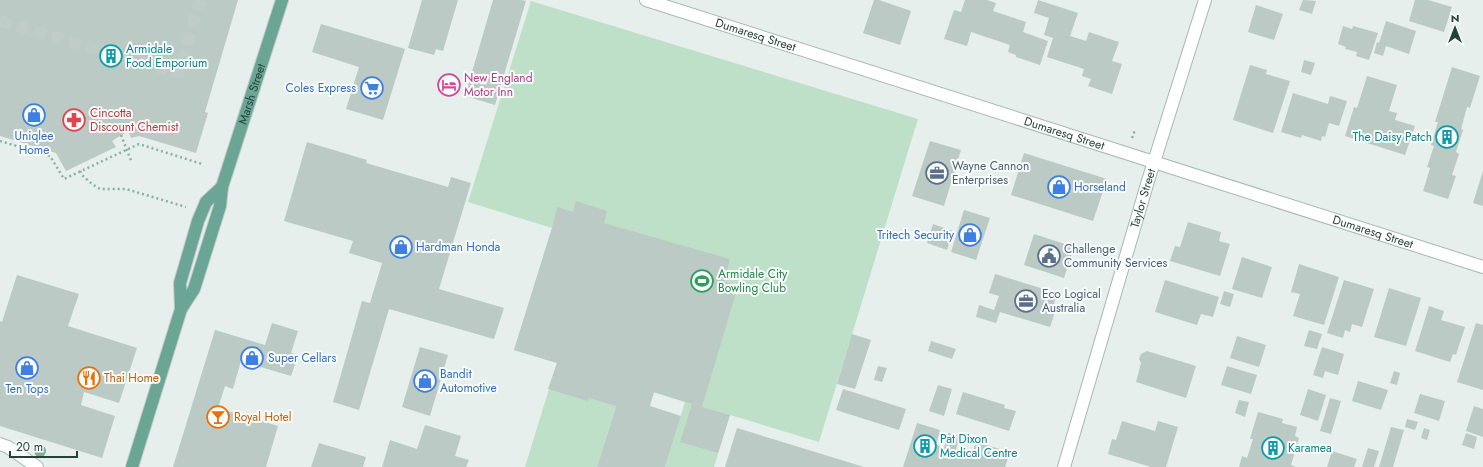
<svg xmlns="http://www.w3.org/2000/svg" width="1483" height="467" font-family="Jost,sans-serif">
<rect width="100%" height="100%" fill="#e6efeb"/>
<path fill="#bfe0c8" d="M531,1L918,119L819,442L730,415L714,467H665L685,402L623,383L597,467H525L557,363L514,350L552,228L468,202Z"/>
<path fill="#bbcac4" d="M0,0H238L205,112L208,113L196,153L139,136L131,138L128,131L112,141L116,147L66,171L56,153L0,136Z
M422,0H458L443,51L436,49L434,55L408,48Z
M493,0H521L526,1L495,105L465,96Z
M874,0H879L911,11L900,45L863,33Z
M965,0H987L996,3L993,11L1026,22L1023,32L1048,41L1040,65L1016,57V55L1008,52L1010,45L971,32L967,46L944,39L954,10L961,12Z
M1038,0L1078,13L1070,36L1086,41L1089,32L1119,42L1112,61L1122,64L1112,94L1088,86L1091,79L1082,76L1084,69L1047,57L1053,38L1044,35L1049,18L1034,13Z
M1303,0L1316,1L1312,14L1299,10Z
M1415,0H1428L1452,7L1444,32L1409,21Z
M1256,5L1283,14L1274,40L1248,32Z
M1386,21L1416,31L1409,54L1386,46L1383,56L1374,53L1377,42L1379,43Z
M321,24L405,49L383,120L346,109L359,67L312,52Z
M1343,26L1352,29L1353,26L1378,33L1369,60L1356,56L1357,52L1345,49L1346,47L1338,44Z
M1304,60L1315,63L1311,75L1301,72Z
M1250,65L1267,70L1266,74L1290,81L1273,133L1233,120Z
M1452,67L1480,76L1470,108L1467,107L1461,129L1463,130L1456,152L1459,154L1452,175L1456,176L1448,199L1423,191L1430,168L1427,167L1434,146L1431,145L1438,122H1435Z
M1367,76L1397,85L1389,111L1397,113L1395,120L1415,126L1405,155L1345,136L1354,107L1357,108Z
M1293,93L1328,104L1330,96L1347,101L1339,126L1329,123L1325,137L1322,136L1321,141L1302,135L1301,138L1281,132Z
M930,141L961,150L944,206L912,196Z
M307,142L367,160L366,163L448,187L451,177L471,183L439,289L504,308L494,339L389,309L359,410L333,402L362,301L370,303L382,263L349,253L353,241L284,221Z
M1024,153L1107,179L1093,221L1011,195Z
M1483,171V206L1473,203Z
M576,201L607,211L604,223L730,259L724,282L738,286L702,407L730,415L718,453L680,442L692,404L654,392L650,406L681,416L665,467H597L616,406L589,398L588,401L548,389L557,363L514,350L552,228L557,207L573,212Z
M964,210L990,218L976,260L951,252Z
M1188,222L1221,232L1219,241L1230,244L1220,276L1170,261L1175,246L1180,247Z
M933,224L953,231L947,250L927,243Z
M1034,234L1074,247L1064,278L1024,265Z
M1242,257L1272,267L1262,298L1232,289Z
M1299,264L1339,277L1324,325L1293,316L1300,294L1291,292Z
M995,274L1057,293L1052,311L1055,312L1050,327L1000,312L996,323L976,317L979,305L994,310L999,296L989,293Z
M17,275L79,294L68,326L137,348L119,403L84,392L81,405L115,416L102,458L0,426V321L2,322Z
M1165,280L1219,297L1213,317L1201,314L1197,325L1155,312Z
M1344,280L1374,289L1362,327L1352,324L1350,332L1345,330L1343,338L1327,333Z
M1389,288L1421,298L1406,346L1374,337Z
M1224,291L1234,294L1230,307L1220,304Z
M1429,306L1444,311L1441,320L1465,327L1456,355L1453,354L1450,362L1415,351Z
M272,323L298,331L291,353L298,355L291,376L241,361L233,389L225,386L218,408L278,426L266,467H173L215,330L265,345Z
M1476,323L1483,325V390L1457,382Z
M1309,330L1322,334L1317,349L1304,346Z
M852,334L871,340L855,389L837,384Z
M1237,336L1266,345L1259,367L1230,358Z
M931,341L956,349L952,359L928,351Z
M420,347L448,355L430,416L402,407Z
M1322,347L1344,354L1338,375L1325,371L1323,378L1313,375Z
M1147,351L1196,366L1186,398L1136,382L1141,363L1139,359L1141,354Z
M878,366L887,368L882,382L874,380Z
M1227,366L1257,375L1251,394L1221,385Z
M1394,371L1400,373L1397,385L1390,383Z
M1358,381L1388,390L1381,410L1352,401Z
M938,385L952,389L944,416L929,411Z
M843,389L906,409L899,430L836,410Z
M1308,389L1326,395L1318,421L1300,415Z
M963,392L1005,405L1004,408L1016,411L1009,431L956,414Z
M1420,394L1445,401L1439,421L1414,413Z
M1330,398L1341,401L1331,434L1320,431Z
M1239,400L1249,402L1245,417L1235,413Z
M1474,406L1483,409V437L1466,431Z
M1258,412L1283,419L1282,423L1297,427L1295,436L1299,438L1291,465L1296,467H1239L1242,456L1247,458L1253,439H1250Z
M1407,419L1418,422L1415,430L1405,427Z
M1122,421L1155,431L1158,421L1178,427L1166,467H1151L1108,454L1112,439L1116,440Z
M917,423L940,430L936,445L944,448L948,433L960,436L956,449L972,454L976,442L1010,452L1005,467H903Z
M425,425L461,436L455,456L469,460L466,467H382L390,440L417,449Z
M1391,427L1404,430L1393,467H1379Z
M737,428L864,467H725Z
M1424,428L1430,430L1427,440L1421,438Z
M1466,433L1477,437L1474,449L1462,445Z
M319,443L366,457L363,467H311Z
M1368,448L1379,451L1374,467H1362Z
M1332,451L1357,459L1354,467H1327Z"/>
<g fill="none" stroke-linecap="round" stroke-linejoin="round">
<path stroke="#bfccc8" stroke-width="12" stroke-dasharray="12 6" stroke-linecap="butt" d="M0,21L179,73L200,0"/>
<g stroke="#a8b8b2" stroke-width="14">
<g id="minor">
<path id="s1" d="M646,0L1483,267"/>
<path d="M0,444L8,447L37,467"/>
<path id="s2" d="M1064,467L1148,181L1205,0"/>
</g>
</g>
<g stroke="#c2cac8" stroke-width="14">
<g id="major">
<path d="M181,309L180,283L198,221L206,202L222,187"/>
<path id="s3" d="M132,467L181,309L194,289L220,206L222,187L282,0"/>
</g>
</g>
<path stroke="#86b3a5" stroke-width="2.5" stroke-dasharray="2 3" stroke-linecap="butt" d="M121,135L132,163
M1132,138L1135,130
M0,141L50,156L64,179L139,144L202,164
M80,171L83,176L92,184L100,189H126L186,207"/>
<use href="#minor" stroke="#fff" stroke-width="12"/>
<use href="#major" stroke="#6aa596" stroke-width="12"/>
</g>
<circle fill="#80af93" cx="40" cy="451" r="6"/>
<defs>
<g id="building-ring" transform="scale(1.15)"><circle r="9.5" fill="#f7fbf9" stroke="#0f9aa8" stroke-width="1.5"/><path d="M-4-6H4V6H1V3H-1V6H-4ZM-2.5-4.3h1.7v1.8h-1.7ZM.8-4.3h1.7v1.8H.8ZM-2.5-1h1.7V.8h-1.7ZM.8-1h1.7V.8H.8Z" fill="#0f9aa8"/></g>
<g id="hotel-ring" transform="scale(1.15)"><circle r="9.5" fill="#f7fbf9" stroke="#d1479c" stroke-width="1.5"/><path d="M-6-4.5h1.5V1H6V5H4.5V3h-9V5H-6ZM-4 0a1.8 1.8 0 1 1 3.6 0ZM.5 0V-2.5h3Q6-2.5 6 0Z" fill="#d1479c"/></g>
<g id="supermarket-ring" transform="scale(1.15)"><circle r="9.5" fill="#f7fbf9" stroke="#3f7fe0" stroke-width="1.5"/><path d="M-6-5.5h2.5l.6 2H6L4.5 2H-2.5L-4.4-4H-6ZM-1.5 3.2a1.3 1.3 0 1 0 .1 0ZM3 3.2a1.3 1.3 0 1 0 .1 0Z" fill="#3f7fe0"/></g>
<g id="shop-ring" transform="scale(1.15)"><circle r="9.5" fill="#f7fbf9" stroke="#3f7fe0" stroke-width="1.5"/><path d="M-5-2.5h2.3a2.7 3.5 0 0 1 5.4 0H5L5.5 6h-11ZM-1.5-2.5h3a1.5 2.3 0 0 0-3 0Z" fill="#3f7fe0"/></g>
<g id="pharmacy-ring" transform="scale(1.15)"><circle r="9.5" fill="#f7fbf9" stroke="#e0444e" stroke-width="1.5"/><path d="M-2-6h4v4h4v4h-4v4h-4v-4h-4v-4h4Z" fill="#e0444e"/></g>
<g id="office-ring" transform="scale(1.15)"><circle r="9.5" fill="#f7fbf9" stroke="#5c6f8a" stroke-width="1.5"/><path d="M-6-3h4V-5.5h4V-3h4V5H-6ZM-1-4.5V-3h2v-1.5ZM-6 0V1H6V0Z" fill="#5c6f8a"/></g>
<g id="civic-ring" transform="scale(1.15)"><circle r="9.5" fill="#f7fbf9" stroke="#5c6f8a" stroke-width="1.5"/><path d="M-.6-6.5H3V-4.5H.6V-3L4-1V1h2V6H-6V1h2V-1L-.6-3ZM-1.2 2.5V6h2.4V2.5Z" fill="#5c6f8a"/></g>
<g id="stadium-ring" transform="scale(1.15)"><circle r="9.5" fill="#f7fbf9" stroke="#2e9e5b" stroke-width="1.5"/><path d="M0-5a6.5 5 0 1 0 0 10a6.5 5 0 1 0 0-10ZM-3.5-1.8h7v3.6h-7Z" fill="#2e9e5b"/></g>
<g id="restaurant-ring" transform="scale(1.15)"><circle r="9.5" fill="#f7fbf9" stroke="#e8710a" stroke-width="1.5"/><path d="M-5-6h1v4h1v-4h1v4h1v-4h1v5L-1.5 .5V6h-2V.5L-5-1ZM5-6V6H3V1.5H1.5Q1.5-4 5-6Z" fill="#e8710a"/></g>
<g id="bar-ring" transform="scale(1.15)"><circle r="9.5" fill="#f7fbf9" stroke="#e8710a" stroke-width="1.5"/><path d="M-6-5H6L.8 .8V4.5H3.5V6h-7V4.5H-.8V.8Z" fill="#e8710a"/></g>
</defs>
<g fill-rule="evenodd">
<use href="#building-ring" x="111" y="56"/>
<use href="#hotel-ring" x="449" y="85"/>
<use href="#supermarket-ring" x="372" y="88"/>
<use href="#shop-ring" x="34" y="115"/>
<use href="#pharmacy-ring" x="74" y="120"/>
<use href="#building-ring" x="1447" y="137"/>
<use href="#office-ring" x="937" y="173"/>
<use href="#shop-ring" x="1059" y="187"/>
<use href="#shop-ring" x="970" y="235"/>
<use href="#shop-ring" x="401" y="247"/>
<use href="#civic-ring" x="1049" y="256"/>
<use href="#stadium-ring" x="702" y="281"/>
<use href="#office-ring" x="1026" y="301"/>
<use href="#shop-ring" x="252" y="358"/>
<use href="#shop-ring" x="27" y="368"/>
<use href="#restaurant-ring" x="89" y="378"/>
<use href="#shop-ring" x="425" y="381"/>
<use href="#bar-ring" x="218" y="417"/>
<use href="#building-ring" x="925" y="446"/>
<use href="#building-ring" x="1273" y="448"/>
</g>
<g text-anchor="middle" stroke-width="4" stroke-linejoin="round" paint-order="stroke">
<g font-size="12" fill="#24423a" stroke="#f7fbf9">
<text dy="4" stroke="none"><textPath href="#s1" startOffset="115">Dumaresq Street</textPath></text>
<text dy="4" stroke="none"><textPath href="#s3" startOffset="393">Marsh Street</textPath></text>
<text dy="4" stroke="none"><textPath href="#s1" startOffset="439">Dumaresq Street</textPath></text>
<text dy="4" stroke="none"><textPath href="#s2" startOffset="280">Taylor Street</textPath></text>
<text dy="4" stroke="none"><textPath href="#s1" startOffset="763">Dumaresq Street</textPath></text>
</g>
<g font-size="12" fill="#0d838f" stroke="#f7fbf9" text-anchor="start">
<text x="126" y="53">Armidale<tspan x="126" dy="14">Food Emporium</tspan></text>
<text x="1432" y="141" text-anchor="end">The Daisy Patch</text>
<text x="940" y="443">Pat Dixon<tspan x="940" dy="14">Medical Centre</tspan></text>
<text x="1288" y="452">Karamea</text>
</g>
<g font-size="12" fill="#b23c85" stroke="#f7fbf9" text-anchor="start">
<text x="464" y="82">New England<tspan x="464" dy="14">Motor Inn</tspan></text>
</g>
<g font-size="12" fill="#366cbe" stroke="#f7fbf9" text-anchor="start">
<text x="356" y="92" text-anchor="end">Coles Express</text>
<text x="34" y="140" text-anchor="middle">Uniqlee<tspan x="34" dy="14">Home</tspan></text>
<text x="1074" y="191">Horseland</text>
<text x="954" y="239" text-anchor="end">Tritech Security</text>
<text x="416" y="251">Hardman Honda</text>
<text x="268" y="362">Super Cellars</text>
<text x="440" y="378">Bandit<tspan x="440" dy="14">Automotive</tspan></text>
<text x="27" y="393" text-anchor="middle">Ten Tops</text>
</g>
<g font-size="12" fill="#be3a42" stroke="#f7fbf9" text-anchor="start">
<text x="90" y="117">Cincotta<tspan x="90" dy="14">Discount Chemist</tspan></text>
</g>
<g font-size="12" fill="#4e5e75" stroke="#f7fbf9" text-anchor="start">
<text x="952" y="170">Wayne Cannon<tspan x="952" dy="14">Enterprises</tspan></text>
<text x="1064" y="253">Challenge<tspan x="1064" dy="14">Community Services</tspan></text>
<text x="1042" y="298">Eco Logical<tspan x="1042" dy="14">Australia</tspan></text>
</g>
<g font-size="12" fill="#27864d" stroke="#f7fbf9" text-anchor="start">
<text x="718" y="278">Armidale City<tspan x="718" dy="14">Bowling Club</tspan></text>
</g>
<g font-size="12" fill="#c56008" stroke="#f7fbf9" text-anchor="start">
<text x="104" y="382">Thai Home</text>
<text x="234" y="421">Royal Hotel</text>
</g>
</g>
<g transform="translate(1455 28)" stroke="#f7fbf9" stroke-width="3" paint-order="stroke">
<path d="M0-3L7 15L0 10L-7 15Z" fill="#24423a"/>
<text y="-6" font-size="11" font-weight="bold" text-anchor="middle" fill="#24423a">N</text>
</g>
<path d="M10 451v6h67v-6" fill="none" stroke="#24423a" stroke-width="2"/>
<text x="16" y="451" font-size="12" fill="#24423a" stroke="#f7fbf9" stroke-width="3" paint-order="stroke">20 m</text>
</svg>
